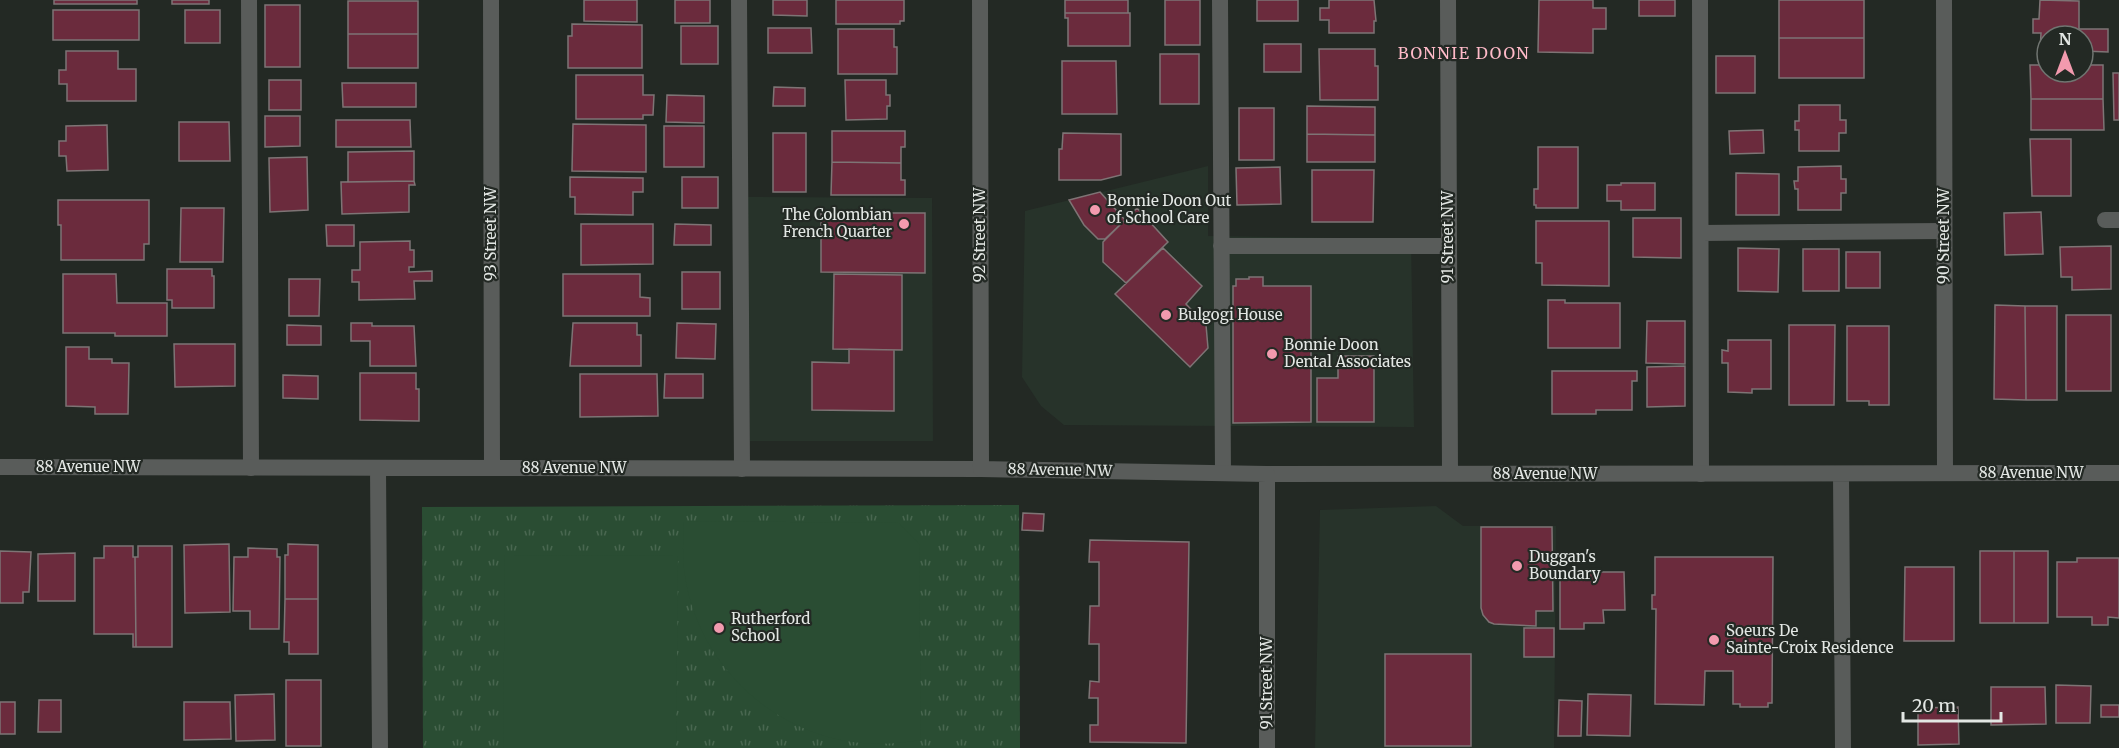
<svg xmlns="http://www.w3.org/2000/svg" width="2119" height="748" font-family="Merriweather,serif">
<defs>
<pattern id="grass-tufts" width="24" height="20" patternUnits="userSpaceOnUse" patternTransform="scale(1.5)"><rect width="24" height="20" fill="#2a4d33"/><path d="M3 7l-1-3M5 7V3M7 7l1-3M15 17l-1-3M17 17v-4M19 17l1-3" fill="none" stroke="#496750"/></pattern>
</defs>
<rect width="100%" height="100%" fill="#232924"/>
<path fill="#27332a" d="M1208,166V236L1411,239L1414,427L1064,425L1041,406L1022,377L1025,211Z
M748,197L932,198L933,441H750Z
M1436,506L1463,526H1556L1554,748H1315L1320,510Z"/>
<path fill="url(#grass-tufts)" d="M1019,505L1020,748H423L422,507Z"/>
<path fill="#2a4d33" d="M684,521L899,523L919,544L921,740C902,743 882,745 862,743C773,735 698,664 685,576C682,558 683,540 684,521Z
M505,555L678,556L676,748H503Z"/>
<path fill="#6b2b3d" stroke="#7e7475" stroke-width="1.5" d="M54,0H137V4H54Z
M172,0H209V4H172Z
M584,0H637V22L584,21Z
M675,0H710V23H675Z
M773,0H807V16L773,15Z
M836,0H904V21H900V24H836Z
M1065,0H1128V13H1065Z
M1165,0H1200V45H1165Z
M1257,0H1298V21H1257Z
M1329,0H1374L1376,21H1374V33H1329V20H1320V8H1329Z
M1539,0H1593V8H1606V29H1593V53L1538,52Z
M1639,0H1675V16H1639Z
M1779,0H1864V38H1779Z
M2040,0L2079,1V29H2108V52L2083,51V36H2047V51H2040L2041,33H2033V19H2039Z
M348,1H418V34H348Z
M265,5H300V67H265Z
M53,10H139V40H53Z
M185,10H220V43H185Z
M1065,13H1130V46H1068V18H1065Z
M572,24L642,25V68H568V36H572Z
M681,26H718V64H681Z
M768,28H811L812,53H768Z
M838,29H894V47H897V74H838Z
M348,34H418V68H348Z
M1779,38H1864V78H1779Z
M1264,44H1301V72H1264Z
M1319,49H1375V66H1378V100H1320Z
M66,51H118V69H136V101H67V84H59V70H66Z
M1160,54H1199V104H1160Z
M1716,56H1755V93H1716Z
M1062,61H1116L1117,114H1062Z
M2030,65H2047V72H2083V65H2103V99H2031Z
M2113,73H2119V120H2114Z
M576,75H643V95H654L653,115H643V119H576Z
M269,80H301V110H269Z
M845,80H886V95H890V106H887V119L846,120Z
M342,83H416V107H343Z
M774,87L805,88V106H773Z
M667,95L704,96V123L666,122Z
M2031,99H2103L2104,130H2031Z
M1799,105H1840V120H1846V133H1839V151H1799V130H1795V121H1799Z
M1307,106L1375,107V135L1307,134Z
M1239,108H1274V160H1239Z
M265,116H300V146L265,147Z
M336,120H410L411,147H336Z
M179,122H229L230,161H179Z
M573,124L646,125V172L572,171Z
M107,125L108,170L67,171L66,156H59V141H66V126Z
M664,126H704V167H664Z
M1763,130L1764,153L1730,154L1729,131Z
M832,131H905V147H901V163L832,162Z
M773,133H806V192H773Z
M1063,133L1121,134V175L1101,180H1059V149H1062Z
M1307,134L1375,135V162H1307Z
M2030,139H2071V196H2032Z
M1538,147H1578V208H1536V205H1534V189H1538Z
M414,151V181L348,182V152Z
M307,157L308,210L270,212L269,158Z
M832,162L901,163V180H905V195H831Z
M1841,166V179H1846V193H1841V210H1798V189H1795L1794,181H1798V167Z
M1280,167L1281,204L1237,205L1236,168Z
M1312,170H1374L1373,222H1312Z
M1736,173L1779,174V215H1736Z
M570,177L643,178V192H633V215L575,214V197H570Z
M682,177H718V208H682Z
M414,181L415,185H409V212L342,214L341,182Z
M1621,183H1655V210H1621V201H1607V185H1621Z
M1100,192L1125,220L1105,239H1098L1084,225L1069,200Z
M58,200H149V244H144V260H61V225H58Z
M181,208H224L223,262H180Z
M1137,208L1168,242L1126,283L1103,262V242Z
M2041,212L2043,254L2005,255L2004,213Z
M821,213H925V273L821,272Z
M1633,218H1681V258L1633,257Z
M1536,221H1609V286L1542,285V263H1536Z
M581,224H653V264L581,265Z
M675,224L711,225V245H674Z
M326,225H354V246H327Z
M410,241V250H414V267H409V272L432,271V281H414L415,299L359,300V282H352V270H360V242Z
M2111,246V289L2072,290V277H2061L2060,247Z
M1163,248L1202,286L1186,304L1206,325L1208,348L1190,367L1115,294Z
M1738,248L1779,249L1778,292L1738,291Z
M1803,249H1839V291H1803Z
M1846,252H1880V288H1846Z
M167,269H212V276H214V308H172V300H167Z
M682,272H720V309H682Z
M63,274H116L117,303H167V336H115V333H63Z
M563,274H640V297L650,298V316H563Z
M834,274L902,275V350L833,349Z
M1249,277H1263V286H1311V422L1233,423V286H1236V279H1249Z
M289,279H320L319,316H289Z
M1548,300H1565V303H1620V348H1548Z
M1995,305L2025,306L2026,400L1994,399Z
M2025,306H2057V400H2026Z
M2066,315H2111V391H2066Z
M1647,321H1685V364L1646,363Z
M351,323H372V326H414L416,366H370V341H351Z
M573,323H637V335H641V366H570Z
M677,323L716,324L715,359L676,358Z
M287,325L321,326V345H287Z
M1789,325H1835L1834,405H1789Z
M1847,326H1889V405H1869V401H1847Z
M1728,340H1771V389H1752V393L1728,392V363H1722V350L1728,351Z
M174,344H235V386L175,387Z
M66,347H89V359H112V363H129L128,414H95V407L66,406Z
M849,349L894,350V411L812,410V362L849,363Z
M1338,356H1374V422H1317V378H1338Z
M1685,366V406L1647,407V367Z
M1552,371H1637V381H1632V410H1596V414H1552Z
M360,373H416V389H419V421L360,420Z
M580,374H657L658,416L580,417Z
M665,374H703V398H664Z
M283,375L318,376V399L283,398Z
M1023,513L1044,514L1043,531L1022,530Z
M1481,527H1552L1553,611H1536V626L1494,624L1489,622L1483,615L1481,608Z
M1090,540L1189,542L1186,743L1090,742V725H1098V698H1089L1090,681L1099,682V644H1089L1090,606H1099V562H1089Z
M229,544L230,612L185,613L184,545Z
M288,544L318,545V599H285V555H288Z
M104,546H133V557H135L136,647H133V634H94V558H104Z
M138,546H172V647H136L135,557H138Z
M248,548L277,549V557H280L279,629H250V611H233L234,557H248Z
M0,551L31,552L29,592H23V603H0Z
M1980,551H2014V623H1980Z
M2014,551H2048V623H2014Z
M75,553V601H38V554Z
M1655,557H1773L1772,703H1768V707H1740V704H1733V671H1705L1704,705L1655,704L1656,609H1652V595H1655Z
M2077,558H2119V618L2108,617V625H2092V617H2057V562H2077Z
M1905,567H1954V641H1904Z
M1560,572H1624L1625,610H1603L1604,623H1584V629H1560Z
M285,599H318V654H289V642H284Z
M1524,628H1554V657H1524Z
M1385,654H1471V746H1385Z
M286,680H321V746H286Z
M2056,685L2091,686L2090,723H2056Z
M1991,687H2045L2046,724L1991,725Z
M274,694L275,740L236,741L235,695Z
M1588,694L1631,695L1630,736L1587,735Z
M39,700H61V732H38Z
M1559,700L1582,701L1581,736H1558Z
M0,702H15V734H0Z
M184,702H230L231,739L184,740Z
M2101,705H2119V717H2101Z
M1958,707L1959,744L1918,745V708Z"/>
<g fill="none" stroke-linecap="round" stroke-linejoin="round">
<path stroke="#595c5a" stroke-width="16" d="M249,0L251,468
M739,0L742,469
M1220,0L1223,473
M1700,0L1701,474
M2105,220H2119
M1701,233L1944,231
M1221,246H1448"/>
<path stroke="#595c5a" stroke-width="16" d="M491,0L492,468
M1448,0L1450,474
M1944,0L1945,473
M0,467L981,469
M378,468L380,748
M1267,474L2119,473
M1841,474L1843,748"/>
<path stroke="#595c5a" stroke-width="16" d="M980,0L981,469L1267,474V748"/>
</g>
<g fill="#f29aae" stroke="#232924" stroke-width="2">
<circle cx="1095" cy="210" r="6"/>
<circle cx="904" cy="224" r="6"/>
<circle cx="1166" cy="315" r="6"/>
<circle cx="1272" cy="354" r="6"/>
<circle cx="1517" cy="566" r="6"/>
<circle cx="719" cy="628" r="6"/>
<circle cx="1714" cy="640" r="6"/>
</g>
<g text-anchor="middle" stroke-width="4.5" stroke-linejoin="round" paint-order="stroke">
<g font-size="15" fill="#e3e7e4" stroke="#232924" text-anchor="start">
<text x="1107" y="206">Bonnie Doon Out<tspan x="1107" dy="17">of School Care</tspan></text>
<text x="892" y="220" text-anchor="end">The Colombian<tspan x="892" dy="17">French Quarter</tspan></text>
<text x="1178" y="320">Bulgogi House</text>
<text x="1284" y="350">Bonnie Doon<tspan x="1284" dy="17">Dental Associates</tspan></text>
<text x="1529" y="562">Duggan's<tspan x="1529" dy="17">Boundary</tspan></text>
<text x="731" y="624">Rutherford<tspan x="731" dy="17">School</tspan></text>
<text x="1726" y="636">Soeurs De<tspan x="1726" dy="17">Sainte-Croix Residence</tspan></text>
</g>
<g font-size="15" fill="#e3e7e4" stroke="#232924">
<text transform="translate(491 234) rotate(-90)" y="5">93 Street NW</text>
<text transform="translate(980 235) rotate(-90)" y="5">92 Street NW</text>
<text transform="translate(1944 236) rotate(-90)" y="5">90 Street NW</text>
<text transform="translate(1448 237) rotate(-90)" y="5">91 Street NW</text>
<text x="88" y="472">88 Avenue NW</text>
<text x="574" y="473">88 Avenue NW</text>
<text transform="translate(1060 470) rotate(1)" y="5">88 Avenue NW</text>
<text x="2031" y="478">88 Avenue NW</text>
<text x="1545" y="479">88 Avenue NW</text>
<text transform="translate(1267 683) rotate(-90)" y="5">91 Street NW</text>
</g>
<g font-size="16" letter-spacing="1.5" fill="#febac8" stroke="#232924">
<text x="1464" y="59">BONNIE DOON</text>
</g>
</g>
<g transform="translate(2065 54)"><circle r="28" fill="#232924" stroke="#707571" stroke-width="1.5"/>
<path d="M0-4.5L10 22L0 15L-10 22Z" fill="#f29aae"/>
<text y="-9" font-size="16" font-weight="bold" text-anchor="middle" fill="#e3e7e4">N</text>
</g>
<path d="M1903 712v9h98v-9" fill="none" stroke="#e3e7e4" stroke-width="3"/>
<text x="1912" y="712" font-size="18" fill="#e3e7e4" stroke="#232924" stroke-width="4.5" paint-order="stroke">20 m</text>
</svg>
